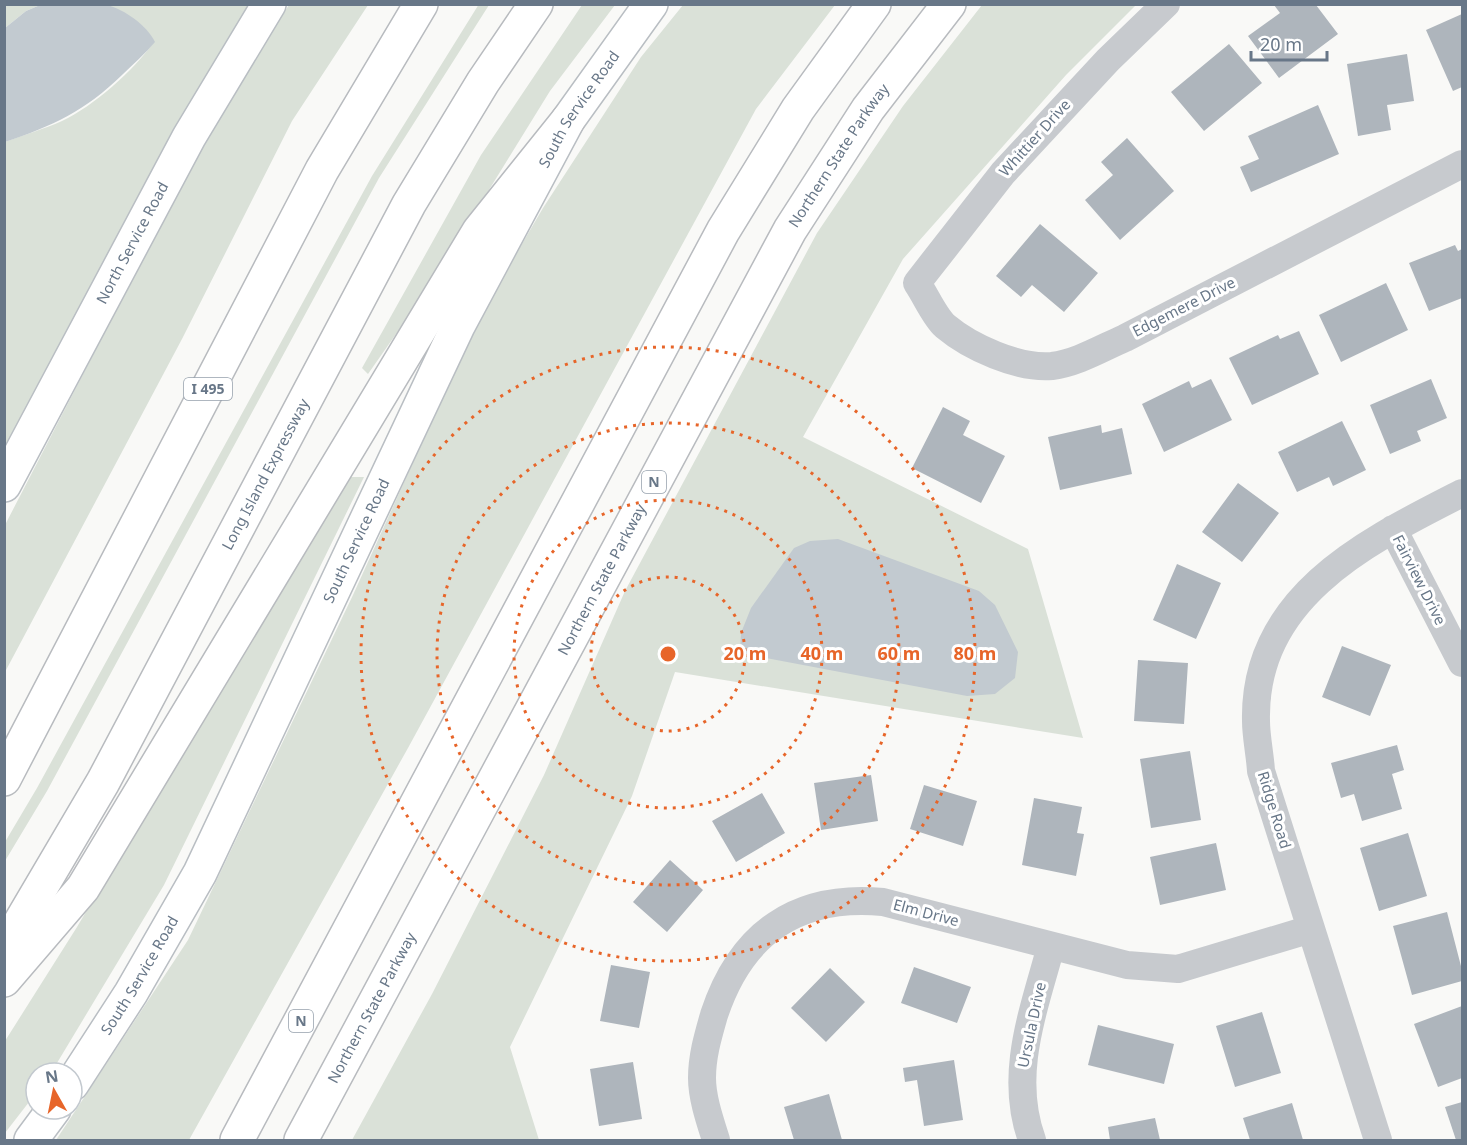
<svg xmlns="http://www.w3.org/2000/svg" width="1467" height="1145" font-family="'Noto Sans',sans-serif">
<rect width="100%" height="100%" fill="#f9f9f7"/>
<path fill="#dae1d8" d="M479,4L489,5L379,178L47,791L5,861V842L37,788L372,176Z
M5,5H40L26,11L5,28Z
M106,5H269L5,485V142C23,135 44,129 62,121C94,106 133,71 154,42C145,22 125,14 106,5Z
M289,5H368L292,121L182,339L5,672V525L227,96Z
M582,5H615L550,91L431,284L368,374L362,368L481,155Z
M683,5H835L756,109L408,748L189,1140H56L188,940L353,595L478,319L543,208L641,57Z
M982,5H1136L1066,75L903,259L803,437L1028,549L1083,738L675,672L632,796L510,1047L539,1140H352L432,994L544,775L625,591L817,233L903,106Z
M350,477H364L164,885L51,1073H36V1093L5,1133V1041L77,927L276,591Z"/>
<path fill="#c2cad0" d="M40,5C59,4 90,0 107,5C125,10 147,25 155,42C145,54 133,64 122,75C85,111 53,126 5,142V28L26,11Z
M838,539L979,591L995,605L1018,652L1015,678L995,694L967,696L740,653L741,633L751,608L794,548L810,541Z"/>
<path fill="#aeb5bc" d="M1274,5H1316L1338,34L1279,78L1248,36L1280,13Z
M1462,14V87L1453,91L1426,30Z
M1229,44L1262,83L1204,131L1171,92Z
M1407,54L1414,101L1387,105L1391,130L1358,136L1347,64Z
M1318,105L1339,154L1251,192L1240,167L1259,159L1248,136Z
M1127,138L1174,191L1120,240L1085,200L1113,175L1101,162Z
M1040,224L1098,273L1064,312L1032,285L1021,297L996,276Z
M1455,245L1458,251L1462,249V298L1429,311L1409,263Z
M1386,283L1408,330L1341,362L1319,315Z
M1299,331L1319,374L1252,405L1229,358L1278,335L1280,339Z
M1211,379L1232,420L1164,452L1142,404L1189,381L1192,388Z
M1431,379L1447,418L1417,431L1421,441L1390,454L1370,405Z
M943,407L970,421L963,435L1005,456L981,503L912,468Z
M1342,421L1366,470L1333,486L1329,477L1297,492L1278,452Z
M1101,425L1102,433L1122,428L1132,474L1060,490L1048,437Z
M1238,483L1279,513L1242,562L1202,532Z
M1177,564L1221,583L1196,639L1153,620Z
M1342,646L1391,665L1370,716L1322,697Z
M1138,660L1188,663L1184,724L1134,721Z
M1397,745L1404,770L1392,774L1402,809L1362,821L1354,794L1341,798L1331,763Z
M1190,751L1201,820L1151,828L1140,759Z
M871,775L878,821L821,830L814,783Z
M924,785L977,801L963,846L910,829Z
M762,793L785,833L736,862L712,821Z
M1034,798L1082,807L1077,833L1084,834L1076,876L1022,865Z
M1408,833L1427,896L1379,911L1360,848Z
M1216,843L1226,890L1160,905L1150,857Z
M670,860L703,890L667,932L633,902Z
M1447,912L1462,970V981L1412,995L1393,926Z
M611,965L650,972L639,1028L600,1021Z
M914,967L971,987L957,1023L901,1003Z
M830,968L865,1002L826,1042L791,1008Z
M1462,1006V1078L1438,1087L1414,1024Z
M1262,1012L1281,1073L1235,1087L1216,1026Z
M1098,1025L1174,1044L1164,1084L1088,1065Z
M954,1060L963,1120L924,1126L917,1080L905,1082L903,1068Z
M633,1062L642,1119L599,1126L590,1069Z
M829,1094L842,1140H794L784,1107Z
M1462,1102V1140H1456L1445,1107Z
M1292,1103L1303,1140H1250L1243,1118Z
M1155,1118L1160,1140H1110L1108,1127Z"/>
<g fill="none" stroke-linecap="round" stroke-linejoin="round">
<g stroke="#b9bec3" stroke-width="36">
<g id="secondary">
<path id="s1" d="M4,485L189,137L269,4"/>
<path id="s2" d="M72,1084L131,993L200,873L458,326L568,120L651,4"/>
<path d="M31,1140L54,1109"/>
</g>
</g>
<g stroke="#b8bbbf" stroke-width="36">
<g id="highway">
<path d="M4,779L322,170L421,4"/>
<path id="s3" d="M4,950L103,782L409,204L483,82L536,4"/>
<path d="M4,980L83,888L479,231L568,120"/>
<path d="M237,1140L723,231L798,109L874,4"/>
<path id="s4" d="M301,1140L790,230L868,109L949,4"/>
</g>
</g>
<path stroke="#c7cace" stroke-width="28" d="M1166,4L1108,60L1003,173L917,283C926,296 934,316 945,326C970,347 1018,369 1052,366C1077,363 1102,348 1125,338L1462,164
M1393,529L1462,663
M716,1140C710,1121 702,1098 702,1078C702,1056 708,1036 714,1015C741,933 797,894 883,902L1127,965L1178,969L1311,929
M1032,1140C1008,1074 1034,1010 1051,946
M1378,1140L1261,771C1260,754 1256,737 1256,721C1253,596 1368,541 1462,493"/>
<use href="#secondary" stroke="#fff" stroke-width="33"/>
<use href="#highway" stroke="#fff" stroke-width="33"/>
</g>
<g fill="none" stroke="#e76529" stroke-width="3" stroke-dasharray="3 6">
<circle cx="668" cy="654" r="77"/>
<circle cx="668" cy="654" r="154"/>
<circle cx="668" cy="654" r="231"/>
<circle cx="668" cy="654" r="307"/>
</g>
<g text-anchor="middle" stroke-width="6" stroke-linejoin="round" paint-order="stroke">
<g fill="#fff" stroke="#95a0ac" stroke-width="1.5">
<rect x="184" y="378" width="48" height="22" rx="4.5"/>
<rect x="642" y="471" width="24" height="22" rx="4.5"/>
<rect x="289" y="1010" width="24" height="22" rx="4.5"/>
</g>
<g font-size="14" font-weight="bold" fill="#687788">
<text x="208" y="394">I 495</text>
<text x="654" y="487">N</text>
<text x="301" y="1026">N</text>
</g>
<g font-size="15" fill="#687788" stroke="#fff">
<text dy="5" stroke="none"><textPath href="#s2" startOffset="1100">South Service Road</textPath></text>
<text transform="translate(1035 138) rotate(-48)" y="5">Whittier Drive</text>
<text dy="5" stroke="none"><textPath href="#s4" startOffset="1122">Northern State Parkway</textPath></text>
<text dy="5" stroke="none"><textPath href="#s1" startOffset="274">North Service Road</textPath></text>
<text transform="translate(1184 307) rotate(-27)" y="5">Edgemere Drive</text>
<text dy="5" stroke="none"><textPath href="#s3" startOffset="543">Long Island Expressway</textPath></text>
<text dy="5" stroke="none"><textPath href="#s2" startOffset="614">South Service Road</textPath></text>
<text dy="5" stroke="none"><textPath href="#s4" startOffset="636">Northern State Parkway</textPath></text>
<text transform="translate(1419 580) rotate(63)" y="5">Fairview Drive</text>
<text transform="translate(1274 810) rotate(73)" y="5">Ridge Road</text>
<text transform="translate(926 913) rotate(15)" y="5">Elm Drive</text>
<text dy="5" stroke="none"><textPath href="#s2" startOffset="128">South Service Road</textPath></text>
<text dy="5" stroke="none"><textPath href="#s4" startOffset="150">Northern State Parkway</textPath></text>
<text transform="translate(1032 1025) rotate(-78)" y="5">Ursula Drive</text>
</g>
</g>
<circle cx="668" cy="654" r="9" fill="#e76529" stroke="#fff" stroke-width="3"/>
<g font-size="18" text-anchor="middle" font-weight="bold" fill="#e76529" stroke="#fff" stroke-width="6" stroke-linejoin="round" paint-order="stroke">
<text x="745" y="660">20 m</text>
<text x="822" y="660">40 m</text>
<text x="899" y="660">60 m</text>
<text x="975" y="660">80 m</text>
</g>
<rect width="1467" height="1145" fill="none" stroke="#687788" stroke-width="12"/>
<g transform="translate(54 1091) rotate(351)"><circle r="28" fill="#ffffff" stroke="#c3c9cf" stroke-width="1.5"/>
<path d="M0-4.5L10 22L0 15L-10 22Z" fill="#e76529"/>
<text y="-9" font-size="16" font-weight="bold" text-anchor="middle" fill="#687788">N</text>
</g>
<path d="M1251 51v9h76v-9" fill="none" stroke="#687788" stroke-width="3"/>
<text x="1260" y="51" font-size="18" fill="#687788" stroke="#ffffff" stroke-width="4.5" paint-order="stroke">20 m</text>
</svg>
